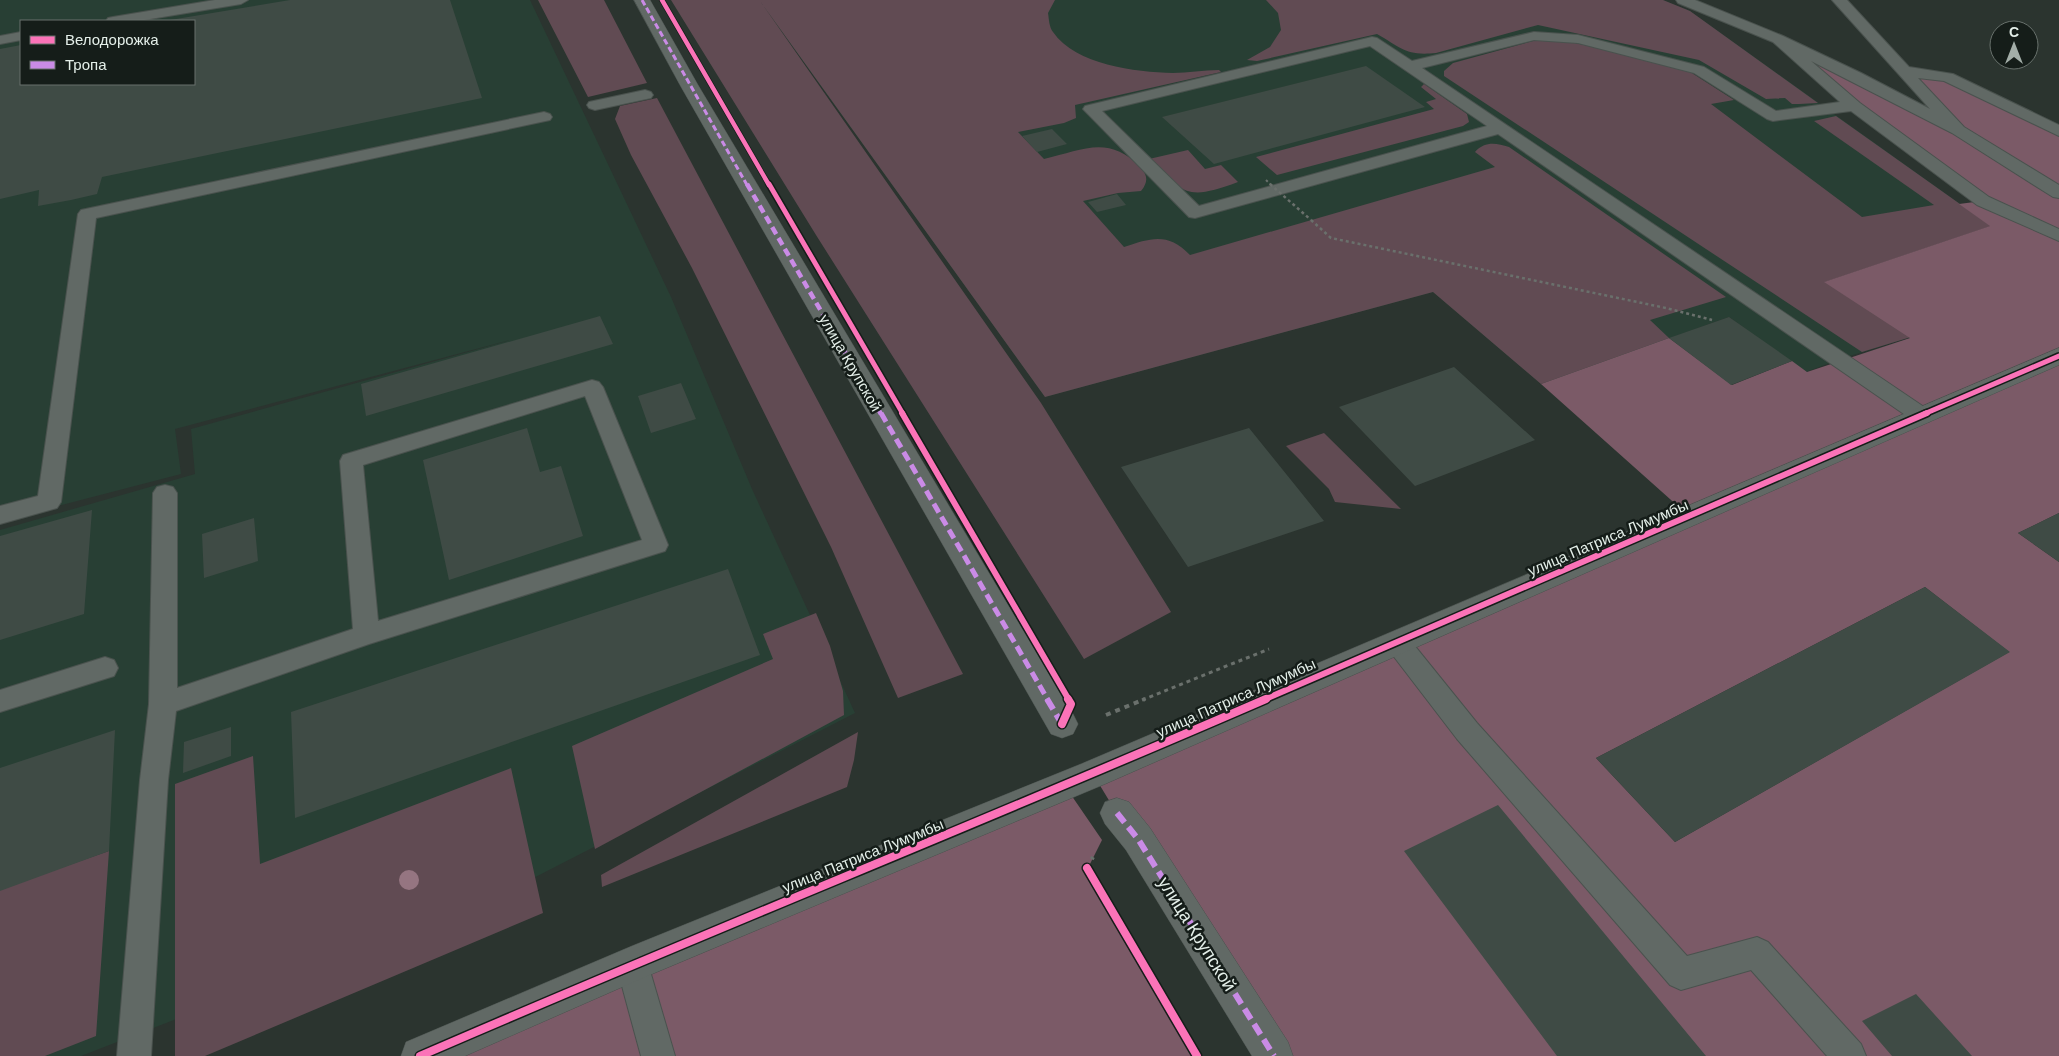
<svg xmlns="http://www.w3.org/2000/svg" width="2059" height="1056" font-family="Arial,sans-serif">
<rect width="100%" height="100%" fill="#2b342f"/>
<path fill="#283f34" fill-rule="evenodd" d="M0,0H530L671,297L752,489L855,713L514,888L81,1056H0V530L195,474L191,429L518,338L175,429L181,474L0,521ZM21,21H194V84H21Z
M759,0H1663L1690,11L1991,226L1825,282L1911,337L1840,359L1806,372L1729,317L1541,384L1433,292L1045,397Z"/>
<path fill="#614b53" d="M538,0H604L647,83L588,97Z
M671,0H1055L1048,13C1049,19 1049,27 1053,32C1076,65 1135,72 1173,73C1188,73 1203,70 1219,70L1221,72L1075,105L1076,118L1064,123L1018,132L1044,159C1083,150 1109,134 1141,168C1148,176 1148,182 1141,191L1118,193L1083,201L1124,247C1151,238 1168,232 1190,255L1495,167L1475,152C1485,141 1496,143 1509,147L1726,297L1650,320L1669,338L1541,384L1433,292L1045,397L760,1L1041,403L1171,612L1084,659L816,235Z
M1266,0H1663L1690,11L1818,103L1799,104H1792L1785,98L1766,99L1699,60L1538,25L1436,53C1405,56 1402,48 1377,34L1257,61L1247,60L1270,47L1281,30L1278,13Z
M1558,39L1684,68L1734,100L1711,104L1862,217L1934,205L1814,121L1836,116L1991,226L1825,282L1911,337L1862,352L1444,76V71L1453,63L1533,41Z
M1424,84L1467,114L1469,122L1463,126L1277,175L1256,157L1434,109L1426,102L1436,99L1421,87Z
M657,98L963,674L898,698L831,547L692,268L631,155L615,119L620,106Z
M1188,150L1205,169L1221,165L1238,182C1189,200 1184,196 1149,159Z
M1324,433L1401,509L1335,502L1329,489L1286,446Z
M816,613L830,646L843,691L844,715L595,849L572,746L773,659L763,634Z
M858,732L854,760L847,787L602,887L601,875Z
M253,756L260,864L511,768L543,913L205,1056H175V784Z
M109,851L96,1036L45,1056H0V889Z"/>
<path fill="#7b5a67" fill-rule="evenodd" d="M1778,39L1957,129L1907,74L1938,75L2059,135V513L2018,533L2059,562V1056H1264L1093,774L1689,516L1541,384L1669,338L1732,385L1792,361L1807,372L1910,338L1824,282L1990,226L1959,204L1982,201ZM1925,587L2009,652L1675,842L1596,758Z
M1065,786L1102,840L1088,868L1197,1056H420Z"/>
<path fill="#3f4b45" d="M290,0H450L482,98L102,177L97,194L71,200L38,206L39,190L0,199V49L21,45V84H194V21L170,20Z
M1366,66L1425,107L1214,164L1162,117Z
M1052,129L1067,144L1037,152L1022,136Z
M1117,194L1126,205L1097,212L1088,202Z
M600,316L613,344L366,416L361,384Z
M1729,317L1792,361L1731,385L1669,338Z
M1454,367L1535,440L1415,486L1339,407Z
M681,383L696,419L651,433L638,396Z
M527,428L540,472L561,466L583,536L449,580L423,460Z
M1249,428L1324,521L1188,567L1121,467Z
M92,510L84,614L0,640V536Z
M2059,513V562L2018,533Z
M254,518L258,561L204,578L202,534Z
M728,569L760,655L295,818L291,712Z
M1925,587L2010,652L1675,842L1596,758Z
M231,727V756L183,773L184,742Z
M115,730L109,851L0,891V768Z
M1498,805L1706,1056H1557L1404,851Z
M1916,994L1972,1056H1892L1862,1021Z"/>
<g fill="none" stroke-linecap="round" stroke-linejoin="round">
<g stroke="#4a524e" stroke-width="2">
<path id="service" d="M215,0H248L241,4L138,21H106L108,18L113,17Z
M1676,0H1695L1783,36L1861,73L1930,109L1832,0H1847L1909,67L1953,74L2059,125V136L1944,81L1918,78L1964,127L2059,185V198L2053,197L1952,133L1811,61L1860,103L1989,197L2059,229V241L1977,205L1851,111L1773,121L1767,119L1694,73L1578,43L1534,40L1422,68L1930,411L1933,416L1930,421L1922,423L1914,421L1498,134L1195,218L1189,217L1083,109L1085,106L1372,37L1377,38L1412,61L1534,32L1578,35L1704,67L1776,111L1840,102L1773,42L1678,3ZM1370,46L1487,126L1199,206L1102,111Z
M21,32V40L0,44V36Z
M645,90L651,92L653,95L651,98L595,110L589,108L587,105L589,102Z
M544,112L550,114L552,117L550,120L96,218L61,502L57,508L0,524V506L38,496L78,214L81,210Z
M592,380L599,382L603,387L668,545L665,551L369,644L176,711L168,780L151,1056H117L140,780L149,704L153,493L157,487L165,485L173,487L177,493V688L353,629L340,461L343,455ZM585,396L642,540L378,621L363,465Z
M1397,632L1406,635L1477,723L1687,956L1757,937L1768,942L1861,1044L1866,1056H1827L1751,970L1681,990L1670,985L1457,739L1388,649L1384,642L1388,635Z
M105,657L114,660L118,668L114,676L0,712V690Z
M632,948L643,953L648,964L675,1056H641L616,964L621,953Z"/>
</g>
<g stroke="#4a524e" stroke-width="1">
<path id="pedestrian" d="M634,0H650L698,85L1073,714L1078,724L1073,734L1062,738L1051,734L680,85Z
M1117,798L1129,802L1150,828L1288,1042L1293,1056H1252L1126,850L1105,824L1100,813L1105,802Z"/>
</g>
<g stroke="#4a524e" stroke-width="1">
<path id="minor" d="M2059,348V365L1105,784L645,977L465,1056H401L406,1042L632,946L1081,764Z"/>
</g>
<path stroke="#6a706c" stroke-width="2.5" stroke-dasharray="3 3" stroke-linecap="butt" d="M1311,220L1331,238L1666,308L1712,320"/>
<path stroke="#6a706c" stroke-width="3" stroke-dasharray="4 4" stroke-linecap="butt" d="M1142,700L1269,649"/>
<path stroke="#6a706c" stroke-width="4" stroke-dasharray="5 5" stroke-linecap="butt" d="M1106,715L1145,699
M1087,868L1093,857"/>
<use href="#service" fill="#616965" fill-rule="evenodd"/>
<use href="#pedestrian" fill="#616965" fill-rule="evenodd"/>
<use href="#minor" fill="#616965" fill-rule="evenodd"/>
<path stroke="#6a706c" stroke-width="2" stroke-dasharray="2.5 2.5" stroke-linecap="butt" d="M1266,180L1271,185"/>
<path stroke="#6a706c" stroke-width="2.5" stroke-dasharray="3 3" stroke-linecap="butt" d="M1270,184L1311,220"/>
<path stroke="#ca8be6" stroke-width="3" stroke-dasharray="6 3" stroke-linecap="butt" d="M642,0L747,185"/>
<path stroke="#ca8be6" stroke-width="4.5" stroke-dasharray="8 4.5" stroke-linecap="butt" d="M747,184L881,414"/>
<path stroke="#ca8be6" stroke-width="5" stroke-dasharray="10 5" stroke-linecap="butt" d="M881,413L1048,700"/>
<path stroke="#ca8be6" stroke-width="6" stroke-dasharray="12 6" stroke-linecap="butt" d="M1047,699L1062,724
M1117,813L1138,839L1274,1056"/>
<g stroke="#151d19" stroke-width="6">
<path id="cycleway-far3" d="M662,0L769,185"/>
</g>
<g stroke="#151d19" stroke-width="8">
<path id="cycleway-far2" d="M769,184L903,414
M1924,414L2059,356"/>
</g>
<g stroke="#151d19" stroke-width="9">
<path id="cycleway-far1" d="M902,413L1069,700
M1263,700L1927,413"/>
</g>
<g stroke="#151d19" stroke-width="11">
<path id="cycleway" d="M1062,724L1071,704L1068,699
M1087,868L1197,1056
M420,1056C701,934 985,821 1266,699"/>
</g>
<use href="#cycleway-far3" stroke="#fb73b8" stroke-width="4.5"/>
<use href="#cycleway-far2" stroke="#fb73b8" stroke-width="5"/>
<use href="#cycleway-far1" stroke="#fb73b8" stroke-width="6"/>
<use href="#cycleway" stroke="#fb73b8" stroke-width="8"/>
</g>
<circle fill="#957581" cx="409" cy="880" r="10"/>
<g text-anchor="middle" stroke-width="5" stroke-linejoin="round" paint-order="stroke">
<g font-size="15" fill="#e4efe9" stroke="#151d19">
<text transform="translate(850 363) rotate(60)" y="5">улица Крупской</text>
<text transform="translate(1608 538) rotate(-23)" y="5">улица Патриса Лумумбы</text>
<text transform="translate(1236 698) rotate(-24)" y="5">улица Патриса Лумумбы</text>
<text transform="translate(863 856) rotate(-22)" y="5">улица Патриса Лумумбы</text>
</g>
<g font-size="18" fill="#e4efe9" stroke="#151d19">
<text transform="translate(1197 934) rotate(58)" y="6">улица Крупской</text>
</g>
</g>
<rect x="20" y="20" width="175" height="65" fill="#151d19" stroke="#68716c"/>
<rect x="30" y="36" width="25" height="8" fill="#fb73b8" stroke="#68716c"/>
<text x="65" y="45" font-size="15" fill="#e4efe9">Велодорожка</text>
<rect x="30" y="61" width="25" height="8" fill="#ca8be6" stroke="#68716c"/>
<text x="65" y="70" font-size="15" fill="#e4efe9">Тропа</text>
<g transform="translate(2014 45)"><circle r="24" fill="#151d19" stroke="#68716c"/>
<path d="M0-4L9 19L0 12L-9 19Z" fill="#a3aea8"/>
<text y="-8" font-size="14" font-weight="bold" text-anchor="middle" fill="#e4efe9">С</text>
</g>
</svg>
